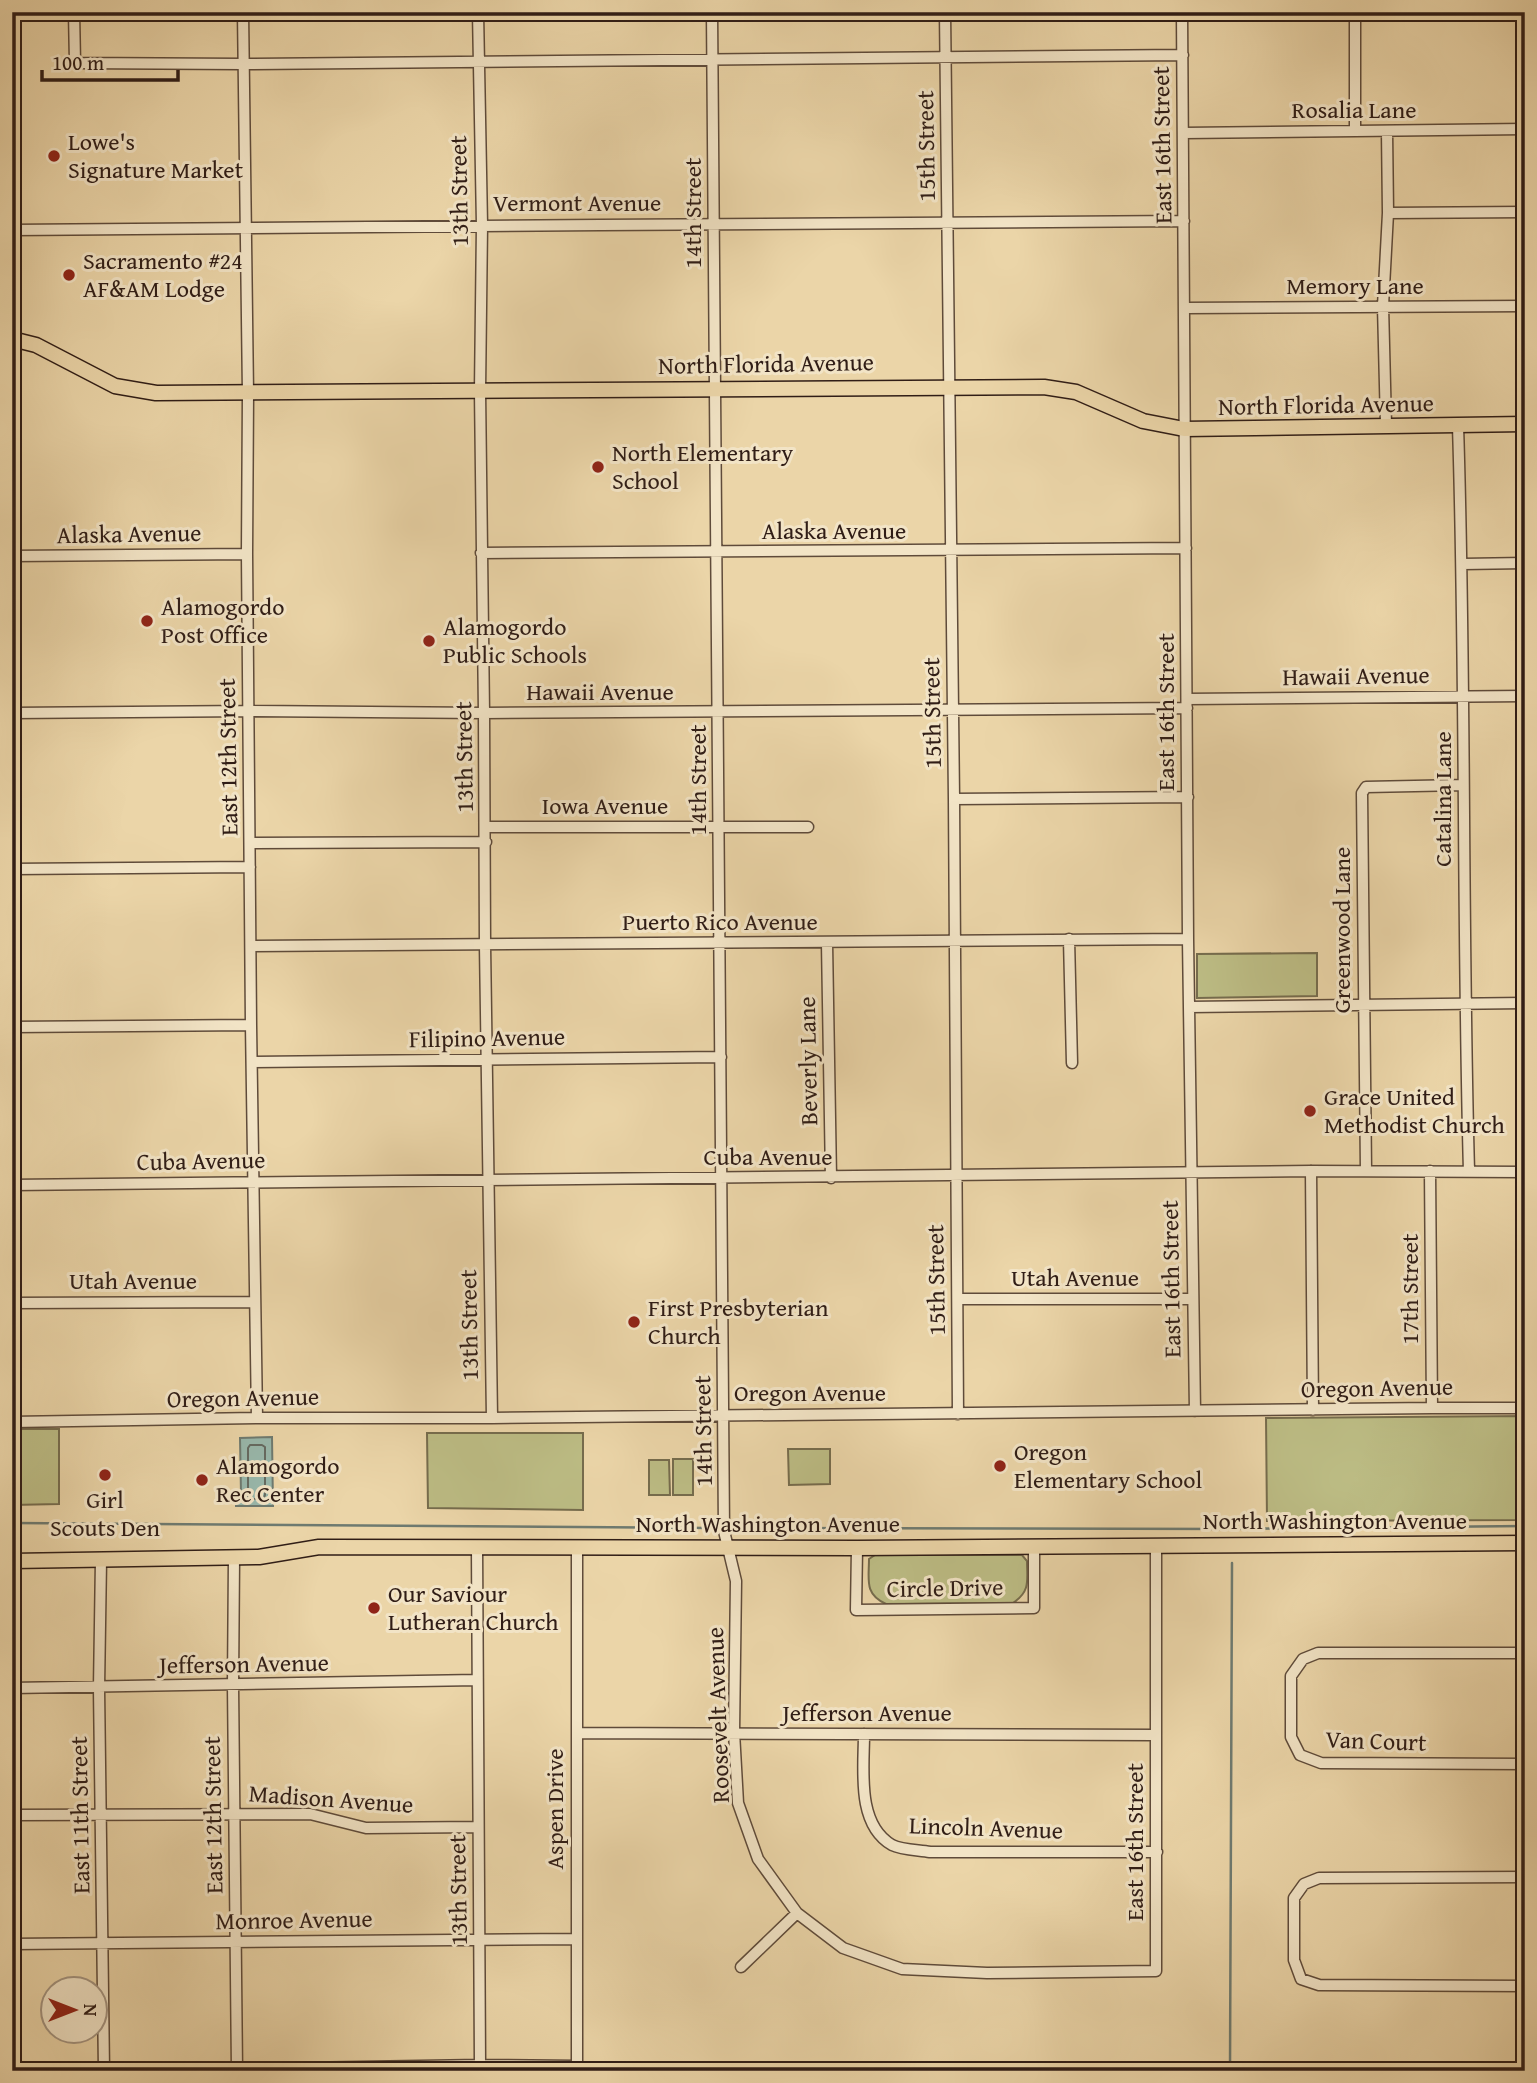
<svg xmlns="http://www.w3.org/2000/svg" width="1537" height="2083" font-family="'Gentium Book Plus',serif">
<rect width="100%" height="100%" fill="#ebd5a8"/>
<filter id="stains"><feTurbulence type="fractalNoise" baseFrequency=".00286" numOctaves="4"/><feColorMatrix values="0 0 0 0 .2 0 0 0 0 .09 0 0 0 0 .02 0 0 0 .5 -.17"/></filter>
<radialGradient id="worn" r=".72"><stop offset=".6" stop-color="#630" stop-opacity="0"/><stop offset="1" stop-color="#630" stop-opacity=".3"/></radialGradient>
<path fill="#bcbc84" stroke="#766c4d" stroke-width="2" d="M1317,953V996L1197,998V954Z
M1525,1416V1520L1267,1521L1266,1418Z
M12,1429H59V1504L12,1505Z
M427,1433H583V1510L428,1508Z
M788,1449H830V1484L789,1485Z
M673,1459H693V1495H673Z
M649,1460H669L670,1495H649Z
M875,1555H1022L1027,1561C1027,1580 1031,1591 1013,1603L886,1604C864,1594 869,1580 869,1559Z"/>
<path fill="#98b8ac" stroke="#6e7a70" stroke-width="2" d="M272,1437L273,1506H236V1495L241,1494L240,1438Z"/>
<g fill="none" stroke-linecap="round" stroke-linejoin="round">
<path stroke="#646a61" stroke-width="2" d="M250,1445H262L265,1447V1495L263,1499H250L248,1496V1448Z"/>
<path stroke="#6e7a70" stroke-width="2.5" d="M12,1523L712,1528
M735,1528L1228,1529L1525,1526
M1230,2071L1232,1563"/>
<g stroke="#5f4b3a" stroke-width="13">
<path id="minor" d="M74,12L75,63L243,64L1183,55
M243,12L248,394L247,554L251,1025L257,1418
M478,12L482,225L480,391L484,713L485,945L492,1418
M712,12L724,1531L736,1581L734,1732L738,1803L758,1859L797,1913L843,1948L902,1969L987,1973L1156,1971V1545
M945,12L954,799L958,1414
M1182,12L1188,939L1195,1411
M1355,12V131
M1184,133L1525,129
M1388,213L1525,212
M12,230C403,227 793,223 1184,221
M1186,308L1525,306
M1386,425L1383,306L1388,213L1387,131
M1458,426C1466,674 1462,923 1469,1171
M481,553L1186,548
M12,556L247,554
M1463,564L1525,563
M1187,699L1525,696
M12,713L249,711L484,713L1187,708
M954,799L1188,797
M485,827H808
M250,843L486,842
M12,869L250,867
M1069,939L1072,1063
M827,943L831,1178
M252,946L1188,939
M1189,1007L1525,1003
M12,1027L251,1025
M253,1062L721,1057
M1311,1171L1313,1410
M1366,1171L1362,793L1366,787L1463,785
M1430,1171L1432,1408
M12,1185L1311,1171L1525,1172
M958,1299H1192
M12,1303L254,1302
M12,1422L257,1418H492L1432,1408H1525
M477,1547L480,2065
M857,1548L856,1610L1034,1608V1546
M234,1558L233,1685L237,2071
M101,1560L99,1688L104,2071
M1525,1653H1318L1303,1659L1291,1676V1737L1300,1755L1321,1763L1525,1764
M12,1688L477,1680
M577,1733L1156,1735
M864,1734C864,1769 856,1824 892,1845C902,1850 919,1850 930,1852H1157
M12,1815L310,1814L366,1828L478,1827
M1525,1877L1319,1878L1304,1884L1294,1898V1960L1301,1979L1319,1985L1525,1986
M12,1944L575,1939
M741,1967L797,1913
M124,2071L480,2065L576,2066
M577,2071V1546"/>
</g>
<g stroke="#301d16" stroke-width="17">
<path id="major" d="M12,339L36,345L115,386L156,393L1044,387L1076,392L1143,421L1184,429L1525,424
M12,1561L259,1557L319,1547L857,1548L1525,1543"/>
</g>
<use href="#minor" stroke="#f2e4c6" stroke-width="10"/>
<use href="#major" stroke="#ebd5a8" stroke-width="14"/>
</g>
<g fill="#8f2418" stroke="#f2e4c6" stroke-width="2.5">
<circle cx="54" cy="156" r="7"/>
<circle cx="69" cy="275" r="7"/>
<circle cx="598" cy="467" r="7"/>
<circle cx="147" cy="621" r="7"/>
<circle cx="429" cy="641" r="7"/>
<circle cx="1310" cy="1111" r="7"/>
<circle cx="634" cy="1322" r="7"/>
<circle cx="1000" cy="1466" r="7"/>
<circle cx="105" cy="1475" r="7"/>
<circle cx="202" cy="1480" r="7"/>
<circle cx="374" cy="1608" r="7"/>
</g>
<g text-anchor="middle" stroke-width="6" stroke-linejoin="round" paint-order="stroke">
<g font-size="24" fill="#301d16" stroke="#f2e4c6">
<text x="1354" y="118">Rosalia Lane</text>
<text transform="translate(1162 145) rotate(-91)" y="8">East 16th Street</text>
<text transform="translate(926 146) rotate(-91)" y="8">15th Street</text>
<text transform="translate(459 191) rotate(-91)" y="8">13th Street</text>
<text x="577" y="211">Vermont Avenue</text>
<text transform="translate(693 213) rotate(-90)" y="8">14th Street</text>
<text x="1355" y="294">Memory Lane</text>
<text transform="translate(766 364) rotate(-1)" y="8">North Florida Avenue</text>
<text transform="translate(1326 405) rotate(-1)" y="8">North Florida Avenue</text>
<text x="834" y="539">Alaska Avenue</text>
<text transform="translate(129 534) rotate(-1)" y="8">Alaska Avenue</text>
<text transform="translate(1356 676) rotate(-1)" y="8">Hawaii Avenue</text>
<text x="600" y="700">Hawaii Avenue</text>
<text transform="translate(1166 712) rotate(-90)" y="8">East 16th Street</text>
<text transform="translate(932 713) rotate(-91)" y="8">15th Street</text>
<text transform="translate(228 757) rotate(-91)" y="8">East 12th Street</text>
<text transform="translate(464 757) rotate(-91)" y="8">13th Street</text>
<text transform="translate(698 780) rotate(-90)" y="8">14th Street</text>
<text transform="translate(1443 799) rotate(-90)" y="8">Catalina Lane</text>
<text x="605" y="814">Iowa Avenue</text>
<text x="720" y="930">Puerto Rico Avenue</text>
<text transform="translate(1342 930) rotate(-90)" y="8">Greenwood Lane</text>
<text transform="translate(487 1038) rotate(-1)" y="8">Filipino Avenue</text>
<text transform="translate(808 1061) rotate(-91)" y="8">Beverly Lane</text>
<text x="768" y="1165">Cuba Avenue</text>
<text transform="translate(201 1161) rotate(-1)" y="8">Cuba Avenue</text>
<text x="1075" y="1286">Utah Avenue</text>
<text transform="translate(1171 1279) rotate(-91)" y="8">East 16th Street</text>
<text transform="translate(936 1280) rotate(-91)" y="8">15th Street</text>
<text x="133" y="1289">Utah Avenue</text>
<text transform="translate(1410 1289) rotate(-90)" y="8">17th Street</text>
<text transform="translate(469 1325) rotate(-91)" y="8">13th Street</text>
<text transform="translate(1377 1388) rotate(-1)" y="8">Oregon Avenue</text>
<text x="810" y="1401">Oregon Avenue</text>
<text transform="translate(243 1398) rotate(-1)" y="8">Oregon Avenue</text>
<text transform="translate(703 1431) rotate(-91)" y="8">14th Street</text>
<text x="1335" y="1529">North Washington Avenue</text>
<text x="768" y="1532">North Washington Avenue</text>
<text transform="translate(945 1588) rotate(-1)" y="8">Circle Drive</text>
<text transform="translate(244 1664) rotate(-1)" y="8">Jefferson Avenue</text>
<text x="867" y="1721">Jefferson Avenue</text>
<text transform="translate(718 1715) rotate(-92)" y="8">Roosevelt Avenue</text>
<text transform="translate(1376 1741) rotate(2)" y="8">Van Court</text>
<text transform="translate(331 1799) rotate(4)" y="8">Madison Avenue</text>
<text transform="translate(555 1809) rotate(-90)" y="8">Aspen Drive</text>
<text transform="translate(80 1815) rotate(-91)" y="8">East 11th Street</text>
<text transform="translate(213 1815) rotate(-91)" y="8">East 12th Street</text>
<text transform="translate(986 1828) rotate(2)" y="8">Lincoln Avenue</text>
<text transform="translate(1135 1842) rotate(-90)" y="8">East 16th Street</text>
<text transform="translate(458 1890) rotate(-91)" y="8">13th Street</text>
<text transform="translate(294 1920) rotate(-1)" y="8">Monroe Avenue</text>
</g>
<g font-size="24" fill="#301d16" stroke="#f2e4c6" text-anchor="start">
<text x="68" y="150">Lowe's<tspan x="68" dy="28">Signature Market</tspan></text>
<text x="83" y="269">Sacramento #24<tspan x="83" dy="28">AF&amp;AM Lodge</tspan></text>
<text x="612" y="461">North Elementary<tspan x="612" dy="28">School</tspan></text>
<text x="161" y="615">Alamogordo<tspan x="161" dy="28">Post Office</tspan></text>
<text x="443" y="635">Alamogordo<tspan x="443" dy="28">Public Schools</tspan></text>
<text x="1324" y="1105">Grace United<tspan x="1324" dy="28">Methodist Church</tspan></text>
<text x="648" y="1316">First Presbyterian<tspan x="648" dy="28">Church</tspan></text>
<text x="1014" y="1460">Oregon<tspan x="1014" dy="28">Elementary School</tspan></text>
<text x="216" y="1474">Alamogordo<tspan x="216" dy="28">Rec Center</tspan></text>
<text x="105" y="1508" text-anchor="middle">Girl<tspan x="105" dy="28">Scouts Den</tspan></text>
<text x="388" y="1602">Our Saviour<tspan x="388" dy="28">Lutheran Church</tspan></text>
</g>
</g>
<rect width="1537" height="2083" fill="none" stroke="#ebd5a8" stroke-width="42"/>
<rect x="14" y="14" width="1509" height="2055" fill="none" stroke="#301d16" stroke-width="3.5"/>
<rect x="21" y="21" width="1495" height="2041" fill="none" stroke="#301d16" stroke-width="2"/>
<g transform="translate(74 2010) rotate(90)"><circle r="33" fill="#f2e4c6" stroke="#a49480" stroke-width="2"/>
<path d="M0-5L12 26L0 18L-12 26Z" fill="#8f2418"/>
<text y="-10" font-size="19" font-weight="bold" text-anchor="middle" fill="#301d16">N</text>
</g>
<path d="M42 70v10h136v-10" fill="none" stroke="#301d16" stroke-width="3.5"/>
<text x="52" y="70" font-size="21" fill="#301d16" stroke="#f2e4c6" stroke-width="5" paint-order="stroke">100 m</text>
<rect width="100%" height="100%" filter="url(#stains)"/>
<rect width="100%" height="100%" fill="url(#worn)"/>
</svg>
